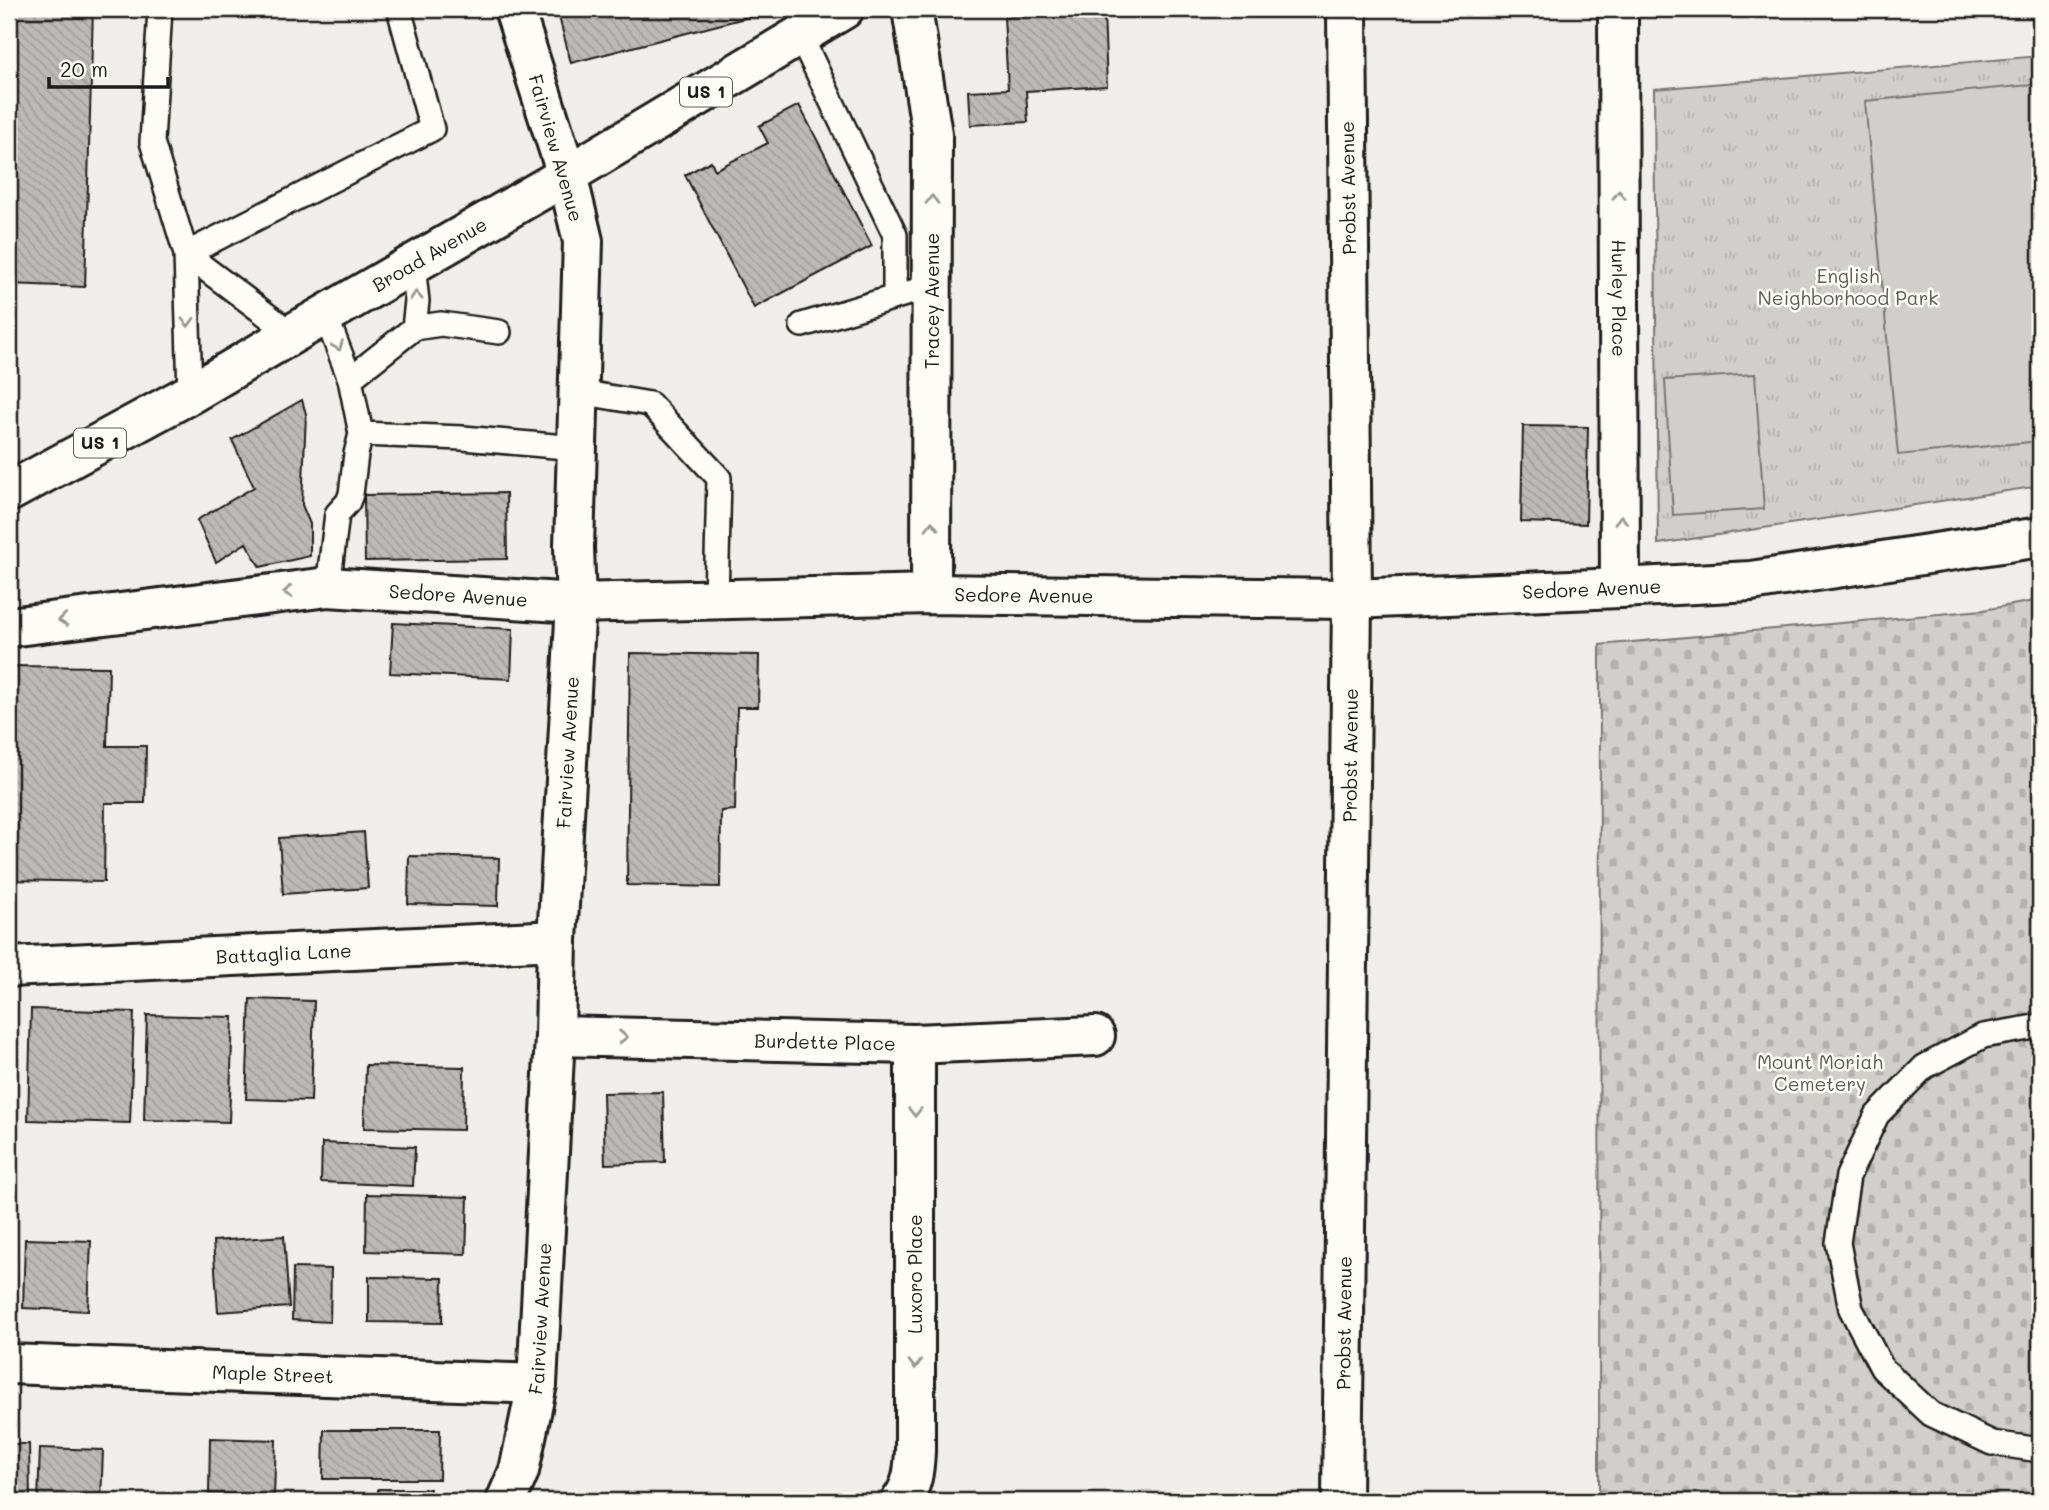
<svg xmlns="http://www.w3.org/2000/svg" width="2049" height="1510" font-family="Mali,sans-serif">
<defs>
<pattern id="grass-tufts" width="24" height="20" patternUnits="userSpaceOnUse" patternTransform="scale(1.75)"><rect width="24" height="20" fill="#d0cfcc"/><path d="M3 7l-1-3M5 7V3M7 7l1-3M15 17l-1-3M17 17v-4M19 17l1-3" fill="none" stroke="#b2b1af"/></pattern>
<pattern id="cemetery-stones" width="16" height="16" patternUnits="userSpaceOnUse" patternTransform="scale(1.75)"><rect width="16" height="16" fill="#d0cfcc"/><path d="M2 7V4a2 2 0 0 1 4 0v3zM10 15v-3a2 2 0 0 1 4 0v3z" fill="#b2b1af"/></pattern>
<pattern id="building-back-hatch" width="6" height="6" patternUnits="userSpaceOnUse" patternTransform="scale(1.75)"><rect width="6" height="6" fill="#bbbab6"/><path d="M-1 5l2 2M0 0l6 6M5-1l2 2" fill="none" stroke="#a09f9c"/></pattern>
</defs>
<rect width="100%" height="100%" fill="#f0eeea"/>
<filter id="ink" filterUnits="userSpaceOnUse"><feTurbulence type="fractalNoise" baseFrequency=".0143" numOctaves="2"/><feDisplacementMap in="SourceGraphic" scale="14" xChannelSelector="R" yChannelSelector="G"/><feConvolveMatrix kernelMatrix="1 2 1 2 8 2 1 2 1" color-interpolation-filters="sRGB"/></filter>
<g filter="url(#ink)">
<path fill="url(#grass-tufts)" stroke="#767674" stroke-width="2" d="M2040,56V486L1658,544L1654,89Z"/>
<path fill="url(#cemetery-stones)" stroke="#767674" stroke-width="2" d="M2040,600V1501H1599L1600,645L1983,610Z"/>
<path fill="#d0cfcc" stroke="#767674" stroke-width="2" d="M2040,84V441L1898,455L1865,101Z
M1755,374L1764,509L1673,515L1665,380Z"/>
<path fill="url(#building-back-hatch)" stroke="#1c1c1c" stroke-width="2" d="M9,9H93L85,287L9,284Z
M557,9H763L764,13L571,63Z
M1104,12L1107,86L1026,91L1028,122L970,125L968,91L1008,89L1004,17Z
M799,105L872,246L754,308L685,175L711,161L715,170L768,143L759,126Z
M302,400L306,414L302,505L310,524V556L260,567L246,543L216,562L197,520L254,487L232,440Z
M1523,426L1588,427L1586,524L1521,522Z
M506,493L507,559L365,561L364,495Z
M393,623L513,629L511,679L390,673Z
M630,653L759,655L758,707H737L735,810L721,811L720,887L627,885Z
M9,666L109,667L107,746H146L145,803H105L104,882L9,880Z
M364,832L368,888L283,894L279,838Z
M409,856L499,858L498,906L408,904Z
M250,999L314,1001L311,1101L246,1099Z
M31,1009L134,1012L130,1123L28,1120Z
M147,1015L233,1017L229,1122L144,1120Z
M366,1065L464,1067L463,1130L364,1128Z
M663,1092L665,1162L605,1164L603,1093Z
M322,1143L415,1147L413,1186L321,1182Z
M367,1194L468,1197L466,1254L366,1251Z
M284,1236L289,1307L218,1312L213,1241Z
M25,1239L91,1241L88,1311L23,1308Z
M293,1268L331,1269L330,1322L292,1320Z
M369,1277L443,1278L442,1323L369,1322Z
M324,1430H440L439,1479H323Z
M210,1438L276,1440L274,1495L209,1494Z
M9,1444H29L30,1501H9Z
M40,1448L103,1450L101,1501H38Z
M378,1489H430V1501H378Z"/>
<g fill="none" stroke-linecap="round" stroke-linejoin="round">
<g stroke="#1c1c1c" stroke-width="28">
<path id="service" d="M160,9L152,142L186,254L190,394
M800,35L895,235V297
M186,254L432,129L399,9
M186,254L292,334
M413,265L417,301L414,328
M325,314L350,379L361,434L356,454L351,494L348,502L337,514L328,587
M802,325L932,286
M350,379L414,328L441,324L499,332
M579,392L650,404L719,478L716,600
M361,434L463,438L577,448
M2040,1026L1983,1036L1924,1067L1877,1115L1848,1176L1838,1243L1851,1309L1882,1368L1931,1414L1992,1443L2040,1450"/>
</g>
<g stroke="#1c1c1c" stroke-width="44">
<g id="minor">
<path d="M912,9L932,134L931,594"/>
<path id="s1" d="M1618,9L1620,588"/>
<path id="s2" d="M9,627L328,587L576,603L931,594L1352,599L1620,588L1751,581L2040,537"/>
<path id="s3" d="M9,967L557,940"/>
<path id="s4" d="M555,1036L915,1044L1095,1036"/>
<path id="s5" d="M9,1364L537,1384"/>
<path d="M901,1501C913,1485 914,1470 915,1451V1044"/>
<path id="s6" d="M1342,1501L1352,599L1347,9"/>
</g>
</g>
<g stroke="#1c1c1c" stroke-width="44">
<g id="secondary">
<path id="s7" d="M506,1501L519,1471L537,1384L555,1036L557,940L576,603L574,547L583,241L567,175L514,9"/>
</g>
</g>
<g stroke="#1c1c1c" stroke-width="44">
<g id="primary">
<path id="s8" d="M9,492L190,394L292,334L567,175L844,9"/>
</g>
</g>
<use href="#service" stroke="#fdfcf7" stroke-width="23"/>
<use href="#minor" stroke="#fdfcf7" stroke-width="38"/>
<use href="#secondary" stroke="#fdfcf7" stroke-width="38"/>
<use href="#primary" stroke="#fdfcf7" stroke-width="38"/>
</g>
<defs><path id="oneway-chevron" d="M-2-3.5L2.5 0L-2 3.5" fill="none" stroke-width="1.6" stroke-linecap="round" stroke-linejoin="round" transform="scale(1.75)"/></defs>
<g stroke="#989794">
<use href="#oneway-chevron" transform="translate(1619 195) rotate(-90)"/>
<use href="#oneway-chevron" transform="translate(932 200) rotate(-90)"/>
<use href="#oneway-chevron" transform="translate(416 296) rotate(-93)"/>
<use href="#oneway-chevron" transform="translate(188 322) rotate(88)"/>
<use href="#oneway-chevron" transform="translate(338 346) rotate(69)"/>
<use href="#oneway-chevron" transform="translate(1621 520) rotate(-90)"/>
<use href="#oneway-chevron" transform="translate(932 526) rotate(-90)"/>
<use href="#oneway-chevron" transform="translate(288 592) rotate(173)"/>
<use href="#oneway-chevron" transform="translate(63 620) rotate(173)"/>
<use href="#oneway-chevron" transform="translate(623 1037) rotate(1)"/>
<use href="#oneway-chevron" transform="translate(915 1112) rotate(90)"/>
<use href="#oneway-chevron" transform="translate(915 1364) rotate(90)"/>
</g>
</g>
<g text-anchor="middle" stroke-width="5" stroke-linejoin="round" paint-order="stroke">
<g fill="#fdfcf7" stroke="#605f5e" stroke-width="2">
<rect x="680" y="77.5" width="52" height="29" rx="5"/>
<rect x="74" y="428.5" width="52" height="29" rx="5"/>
</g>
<g font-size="18" font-weight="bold" fill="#1c1c1c">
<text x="706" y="98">US 1</text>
<text x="100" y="449">US 1</text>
</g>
<g font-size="19" fill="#1c1c1c" stroke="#fdfcf7">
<text transform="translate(556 148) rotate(74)" y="7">Fairview Avenue</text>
<text transform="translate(1348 188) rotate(-91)" y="7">Probst Avenue</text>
<text dy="7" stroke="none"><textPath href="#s8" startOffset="483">Broad Avenue</textPath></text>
<text dy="7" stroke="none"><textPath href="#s1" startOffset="289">Hurley Place</textPath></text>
<text transform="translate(932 301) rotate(-90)" y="7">Tracey Avenue</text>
<text dy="7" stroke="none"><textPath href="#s2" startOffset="1586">Sedore Avenue</textPath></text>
<text dy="7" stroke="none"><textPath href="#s2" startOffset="452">Sedore Avenue</textPath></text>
<text dy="7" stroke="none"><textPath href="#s2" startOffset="1018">Sedore Avenue</textPath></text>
<text dy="7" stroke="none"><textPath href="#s7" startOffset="754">Fairview Avenue</textPath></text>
<text dy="7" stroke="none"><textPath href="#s6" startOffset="746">Probst Avenue</textPath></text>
<text dy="7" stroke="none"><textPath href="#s3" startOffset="275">Battaglia Lane</textPath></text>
<text dy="7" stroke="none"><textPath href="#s4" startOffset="270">Burdette Place</textPath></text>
<text transform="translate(915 1274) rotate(-90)" y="7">Luxoro Place</text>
<text dy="7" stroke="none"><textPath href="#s7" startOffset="187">Fairview Avenue</textPath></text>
<text dy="7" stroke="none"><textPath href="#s6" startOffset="178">Probst Avenue</textPath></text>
<text dy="7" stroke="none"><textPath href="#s5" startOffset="264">Maple Street</textPath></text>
</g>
<g font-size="19" fill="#5b5b5a" stroke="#fdfcf7">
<text x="1848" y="283">English<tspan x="1848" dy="22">Neighborhood Park</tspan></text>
<text x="1820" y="1069">Mount Moriah<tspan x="1820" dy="22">Cemetery</tspan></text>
</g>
</g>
<rect width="2049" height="1510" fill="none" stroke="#fdfcf7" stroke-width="35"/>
<rect x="18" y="18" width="2014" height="1475" fill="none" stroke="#1c1c1c" stroke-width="2.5" filter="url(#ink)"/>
<path d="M49 77v10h119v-10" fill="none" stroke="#1c1c1c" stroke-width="3.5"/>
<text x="60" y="77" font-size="21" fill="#1c1c1c" stroke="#fdfcf7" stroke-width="5" paint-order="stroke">20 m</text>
</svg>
